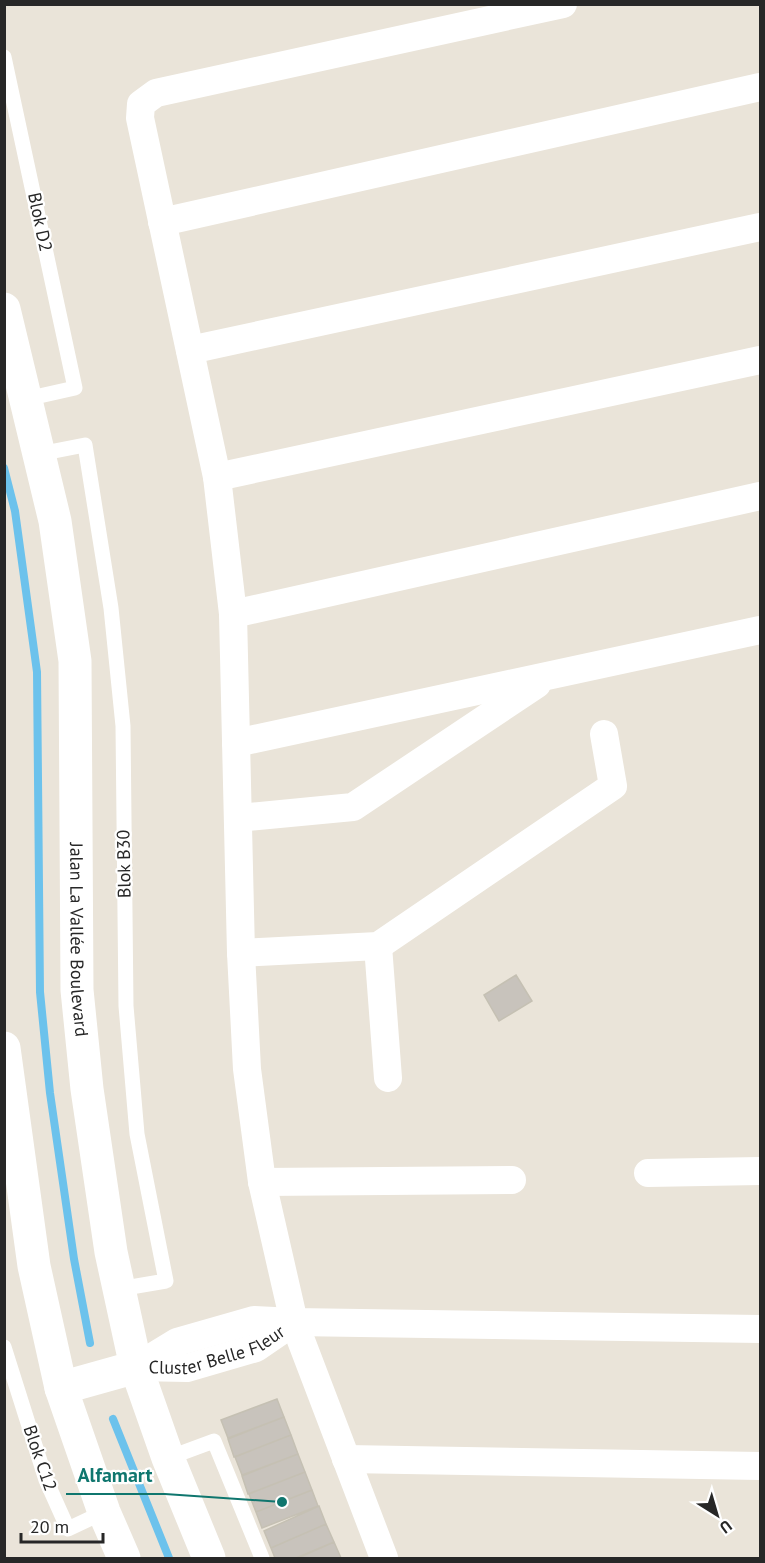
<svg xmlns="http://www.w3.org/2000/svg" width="765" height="1563" font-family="'PT Sans',sans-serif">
<rect width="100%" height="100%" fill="#eae4d9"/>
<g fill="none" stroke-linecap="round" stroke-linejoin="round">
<path stroke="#6cc2ec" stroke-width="8" d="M4,468L15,511L37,672L40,992L50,1093L74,1259L90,1343
M113,1419L169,1558"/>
</g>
<path fill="#c8c3bc" stroke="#c5c0b3" stroke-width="1.5" d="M516,975L532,1001L499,1021L484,995Z
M277,1399L284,1417L228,1438L221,1420Z
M284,1417L291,1435L234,1457L228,1439Z
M291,1435L298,1454L242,1475L235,1457Z
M298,1454L305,1472L248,1494L242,1476Z
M305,1472L312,1490L256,1512L249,1494Z
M312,1490L318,1506L262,1528L256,1512Z
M319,1506L326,1524L271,1548L264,1531Z
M326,1524L334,1542L296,1558H275L271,1548Z
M334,1542L341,1558H298Z"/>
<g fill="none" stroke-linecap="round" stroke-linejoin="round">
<path stroke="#fff" stroke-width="15" d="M4,57L75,388L26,399
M39,454L85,445L111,608L123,726L126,1006L137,1134L166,1281L119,1289
M4,1347L46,1480L68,1529L104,1512
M168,1458L214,1441L262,1558"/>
<g stroke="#fff" stroke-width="28">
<path d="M162,222L760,87"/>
<path d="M190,350L760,227"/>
<path d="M217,477L760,360"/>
<path d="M233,614L760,496"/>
<path d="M236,743L760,630"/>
<path d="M238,818L353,807L537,684"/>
<path d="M378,946L388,1078"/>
<path d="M241,953L378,946L613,786L604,734"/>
<path d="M648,1173L760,1171"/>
<path d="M262,1182L512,1180"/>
<path d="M136,1367L177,1342L254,1320L294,1322L760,1329"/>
<path id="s1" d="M136,1367L187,1368L256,1348L294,1322"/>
<path d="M346,1459L760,1466"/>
<path d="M384,1558L294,1322L262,1182L247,1069L241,953L233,614L217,477L140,118L141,104L156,93L563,4"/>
</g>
<g stroke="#fff" stroke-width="33">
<path id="s2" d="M4,309L55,521L75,661L77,990L87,1089L111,1252L136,1367L168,1458L209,1558"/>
<path d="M4,1048L34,1266L61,1388L104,1512L124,1558"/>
<path d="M61,1388L136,1367"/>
</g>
</g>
<g text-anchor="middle" stroke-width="4.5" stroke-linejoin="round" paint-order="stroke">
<g font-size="18" fill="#272727" stroke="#fff">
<text transform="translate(40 222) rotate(78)" y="6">Blok D2</text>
<text transform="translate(124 864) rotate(-91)" y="6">Blok B30</text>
<text dy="6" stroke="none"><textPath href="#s2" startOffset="638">Jalan La Vallée Boulevard</textPath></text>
<text dy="6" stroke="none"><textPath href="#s1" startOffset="84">Cluster Belle Fleur</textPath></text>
<text transform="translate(40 1458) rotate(71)" y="6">Blok C12</text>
</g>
</g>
<path fill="none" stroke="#0f766e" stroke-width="2" d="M282 1502L165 1494H66"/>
<circle fill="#0f766e" stroke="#fff" stroke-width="2" cx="282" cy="1502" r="6"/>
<g font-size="20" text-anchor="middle" font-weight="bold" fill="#0f766e" stroke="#fff" stroke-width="4.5" stroke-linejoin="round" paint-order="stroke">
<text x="115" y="1482">Alfamart</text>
</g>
<rect width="765" height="1563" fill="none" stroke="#272727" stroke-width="12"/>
<g transform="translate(717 1515) rotate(143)" stroke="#ffffff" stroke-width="4.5" paint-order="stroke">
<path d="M0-4.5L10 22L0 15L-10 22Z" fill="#272727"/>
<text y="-9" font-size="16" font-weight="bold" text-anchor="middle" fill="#272727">U</text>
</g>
<path d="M21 1533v9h82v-9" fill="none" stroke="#272727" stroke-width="3"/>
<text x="30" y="1533" font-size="18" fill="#272727" stroke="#ffffff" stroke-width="4.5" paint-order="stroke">20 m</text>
</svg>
